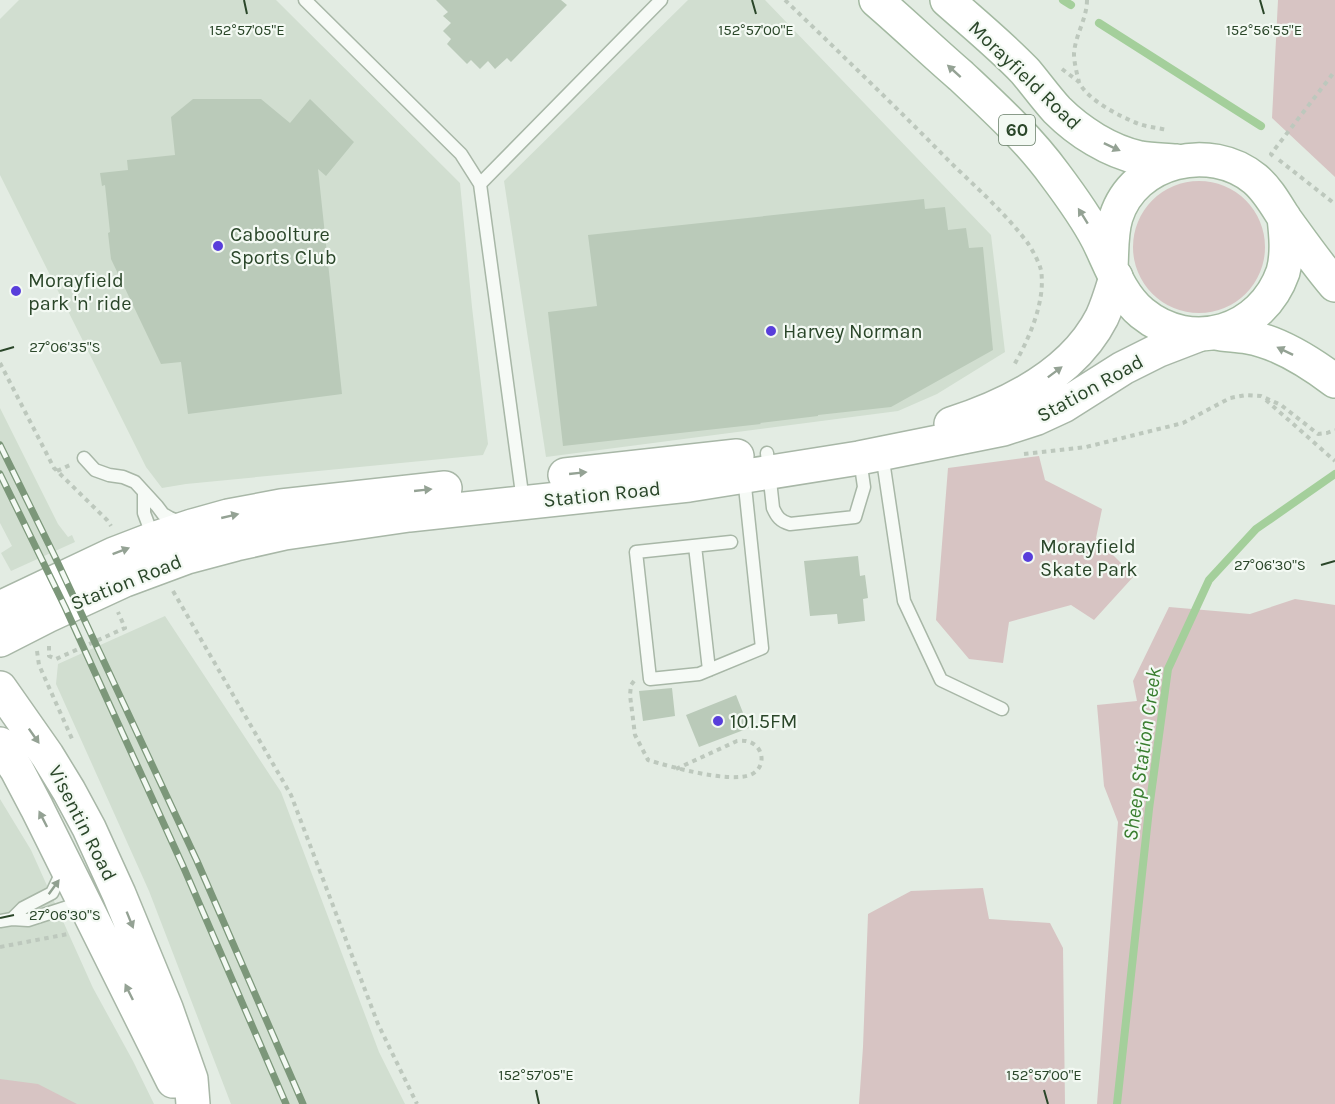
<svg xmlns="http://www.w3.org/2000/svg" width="1335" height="1104" font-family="Karla,sans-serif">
<rect width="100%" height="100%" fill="#e3ece3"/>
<path fill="#d1ded0" d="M19,0H276L460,183L472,307L488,444L483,455L186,484L162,488L146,467L0,175V19Z
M688,0H765L991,235L1005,352L937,394L898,411L546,457L504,181Z
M0,408L58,524L68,537L72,535L75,542L11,571L1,553L12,546L0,523Z
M165,616L281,792L379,1052L405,1104H231L149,891L56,684L58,664Z
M0,799L31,850L93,988L133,1061L154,1104H0Z"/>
<path fill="#d7c4c3" d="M1278,0H1335V177L1272,118Z
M1133 247a66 66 0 1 1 132 0a66 66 0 1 1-132 0Z
M1039,456L1045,480L1102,509L1096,538L1134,576L1094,620L1071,605L1009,622L1003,663L969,659L936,620L948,468Z
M1295,599L1335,605V1104H1097L1118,822L1104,786L1097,705L1137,701L1133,681L1169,607L1250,614Z
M983,888L989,919L1050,923L1063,948L1065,1104H859L863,1047L868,914L911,891Z
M0,1079L38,1084L77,1104H0Z"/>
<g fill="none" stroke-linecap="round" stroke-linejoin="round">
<path stroke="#a4cf9b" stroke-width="8" d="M1063,0L1071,5
M1099,23L1261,126
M1117,1104L1149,809L1168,669L1209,580L1256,529L1335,474"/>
</g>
<path fill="#bacab9" d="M436,0H561L567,5L511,62L507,58L495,69L488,61L480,69L471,60L467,64L447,44L451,39L443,31L451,23L443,16L448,12Z
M193,99H261L290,123L310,99L354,142L326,176L318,169L342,394L188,414L181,362L161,364L111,259L108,233L110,232L105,185L102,186L100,173L128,170L127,160L175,155L171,117Z
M924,199L925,209L945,207L948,230L966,228L969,248L983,247L993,350L891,407L818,415V416L760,423L761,424L563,446L548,312L597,306L588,235Z
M858,556L860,576L865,575L868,598L863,599L865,621L838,624L837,614L810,616L804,561Z
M672,688L675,716L643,721L639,691Z
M736,695L749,728L699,747L686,715Z"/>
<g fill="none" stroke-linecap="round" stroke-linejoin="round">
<g stroke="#a8b7a7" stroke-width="15">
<path id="lane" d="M305,0L461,154L480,184L523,501
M480,184L661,0
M767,453L773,508C777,517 780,521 790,524L855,517L864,487L860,459
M882,454L904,601L941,680L1002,709
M84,458L95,470L109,475L123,477L135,482L157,506L163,514L170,518L182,523
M144,492V513L153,537
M731,542L636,552L650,679L699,674L762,648L744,477
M695,546L709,670
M12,919L23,908L52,893L63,870
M0,921L12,919L28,920L68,907L83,908"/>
</g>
<g stroke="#a8b7a7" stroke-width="36">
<path id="secondary" d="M951,424C1010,405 1073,374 1102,317C1108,304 1112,290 1116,277
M565,475L737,456
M0,608L114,554L153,539L192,526L228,516L281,506L445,488
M0,640L47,616L125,580L187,557L236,544L285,533L409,515L689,485L859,458L1003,429L1037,418L1063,406L1123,368L1159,350L1198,335
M0,688L47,755L69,791L89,828L119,894L166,1008L191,1079L193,1104
M0,744L17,770L37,808L173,1081"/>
</g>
<g stroke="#a3b9a1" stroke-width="36">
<path id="primary" d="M876,0C905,25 932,51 961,76C994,107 1028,138 1055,175C1070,195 1086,217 1098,240C1110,264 1120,295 1142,313C1192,354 1262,332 1283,272C1288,254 1286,235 1284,217
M947,0C973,23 1001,46 1025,71C1036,84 1046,98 1057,110C1079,132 1109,151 1140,158C1151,160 1164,160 1176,161
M1111,267C1112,251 1111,233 1116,217C1134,160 1210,142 1255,179C1268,190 1276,205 1285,219C1301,241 1317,264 1335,285
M1216,333C1226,335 1237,335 1248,337C1278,342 1311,363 1335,381"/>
</g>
<path stroke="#bdc8bd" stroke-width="4" stroke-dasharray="4.5 4.5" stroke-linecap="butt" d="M785,0C841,54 897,108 951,163C977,188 1005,213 1027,242C1032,249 1039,262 1041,270C1046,301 1029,339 1014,365
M1087,0C1087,19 1075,35 1074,54C1074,62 1077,74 1079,82C1087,100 1121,117 1139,124C1148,127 1158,128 1167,130
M1062,69L1079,82
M1273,156L1271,154L1335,71
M1279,160L1335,204
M0,363L54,468L107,520L111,526
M1266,400L1335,461
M1024,454L1086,447L1183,423L1230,398L1246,395L1261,396L1281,405L1318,434L1327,433L1335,430
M57,471L70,465
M173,591L291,795L378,1024L417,1104
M49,646V656L56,659L125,628L118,612
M37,651L39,665L73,741
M634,681L631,685L630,695L635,735L648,760C671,767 728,783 750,775C770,767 763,737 737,741L676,769
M0,947L68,934"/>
<use href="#lane" stroke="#f6faf6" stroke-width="12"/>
<use href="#secondary" stroke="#fff" stroke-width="33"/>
<use href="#primary" stroke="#fff" stroke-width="33"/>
<g stroke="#7c977a" stroke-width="7">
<path id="rail" d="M0,445L56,559L197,861L303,1104
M0,474L65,607L183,866L286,1104"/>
</g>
<use href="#rail" stroke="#f3f9f3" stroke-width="4.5" stroke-dasharray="14" stroke-linecap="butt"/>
</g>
<defs><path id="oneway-solid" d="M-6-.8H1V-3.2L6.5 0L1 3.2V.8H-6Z" transform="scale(1.5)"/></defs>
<g fill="#94a294">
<use href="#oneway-solid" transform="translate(954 71) rotate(-138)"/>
<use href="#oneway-solid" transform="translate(1112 147) rotate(25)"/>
<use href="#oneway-solid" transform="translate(1083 216) rotate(-122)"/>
<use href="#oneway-solid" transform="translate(1285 351) rotate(-154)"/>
<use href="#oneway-solid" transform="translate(1055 372) rotate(-37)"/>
<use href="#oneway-solid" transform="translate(578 473) rotate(-6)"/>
<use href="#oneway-solid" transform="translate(423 490) rotate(-6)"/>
<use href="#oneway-solid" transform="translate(230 516) rotate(-13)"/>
<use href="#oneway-solid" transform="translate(121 551) rotate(-21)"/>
<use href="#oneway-solid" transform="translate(34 736) rotate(55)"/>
<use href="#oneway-solid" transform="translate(43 819) rotate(-117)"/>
<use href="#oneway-solid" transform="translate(130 920) rotate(68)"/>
<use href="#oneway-solid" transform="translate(129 992) rotate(-116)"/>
</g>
<use fill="#90a090" href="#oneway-solid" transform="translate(54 887) rotate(-54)"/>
<path fill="none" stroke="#2a4629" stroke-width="2" d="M244,0L247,14M752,0L756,14M1260,0L1264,14M0,351L14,347M1321,565L1335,561M0,918L14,915M536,1090L539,1104M1044,1090L1048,1104"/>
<g fill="#583edb" stroke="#f3f9f3" stroke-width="2">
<circle cx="218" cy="246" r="6"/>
<circle cx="16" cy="291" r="6"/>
<circle cx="771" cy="331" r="6"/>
<circle cx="1028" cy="557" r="6"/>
<circle cx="718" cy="721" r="6"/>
</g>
<g text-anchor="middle" stroke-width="4.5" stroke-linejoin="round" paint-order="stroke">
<rect fill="#f3f9f3" stroke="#667c66" stroke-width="1.5" x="999" y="115" width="36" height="30" rx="4.5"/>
<g font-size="18" font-weight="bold" fill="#2a4629">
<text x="1017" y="136">60</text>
</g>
<g font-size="20" fill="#2a4629" stroke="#f3f9f3">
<text transform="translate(1025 75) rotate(44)" y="7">Morayfield Road</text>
<text transform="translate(1090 388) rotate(-29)" y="7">Station Road</text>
<text transform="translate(602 494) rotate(-6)" y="7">Station Road</text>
<text transform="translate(126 582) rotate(-22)" y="7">Station Road</text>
<text transform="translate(83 823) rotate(63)" y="7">Visentin Road</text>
</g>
<g font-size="20" fill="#2a4629" stroke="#f3f9f3" text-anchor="start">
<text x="230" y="241">Caboolture<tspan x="230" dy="23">Sports Club</tspan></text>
<text x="28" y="287">Morayfield<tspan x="28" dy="23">park 'n' ride</tspan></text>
<text x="783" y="338">Harvey Norman</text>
<text x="1040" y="553">Morayfield<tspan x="1040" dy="23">Skate Park</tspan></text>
<text x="730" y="728">101.5FM</text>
</g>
<g font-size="21" font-style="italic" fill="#397e2f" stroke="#f3f9f3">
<text transform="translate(1142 754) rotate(-82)" y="7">Sheep Station Creek</text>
</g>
</g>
<g font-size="15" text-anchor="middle" fill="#2a4629" stroke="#f3f9f3" stroke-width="4.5" stroke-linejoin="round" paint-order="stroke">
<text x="247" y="35">152°57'05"E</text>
<text x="756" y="35">152°57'00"E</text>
<text x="1264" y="35">152°56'55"E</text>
<text x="65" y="352">27°06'35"S</text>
<text x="1270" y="570">27°06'30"S</text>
<text x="65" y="920">27°06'30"S</text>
<text x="536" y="1080">152°57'05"E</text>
<text x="1044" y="1080">152°57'00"E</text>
</g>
</svg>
